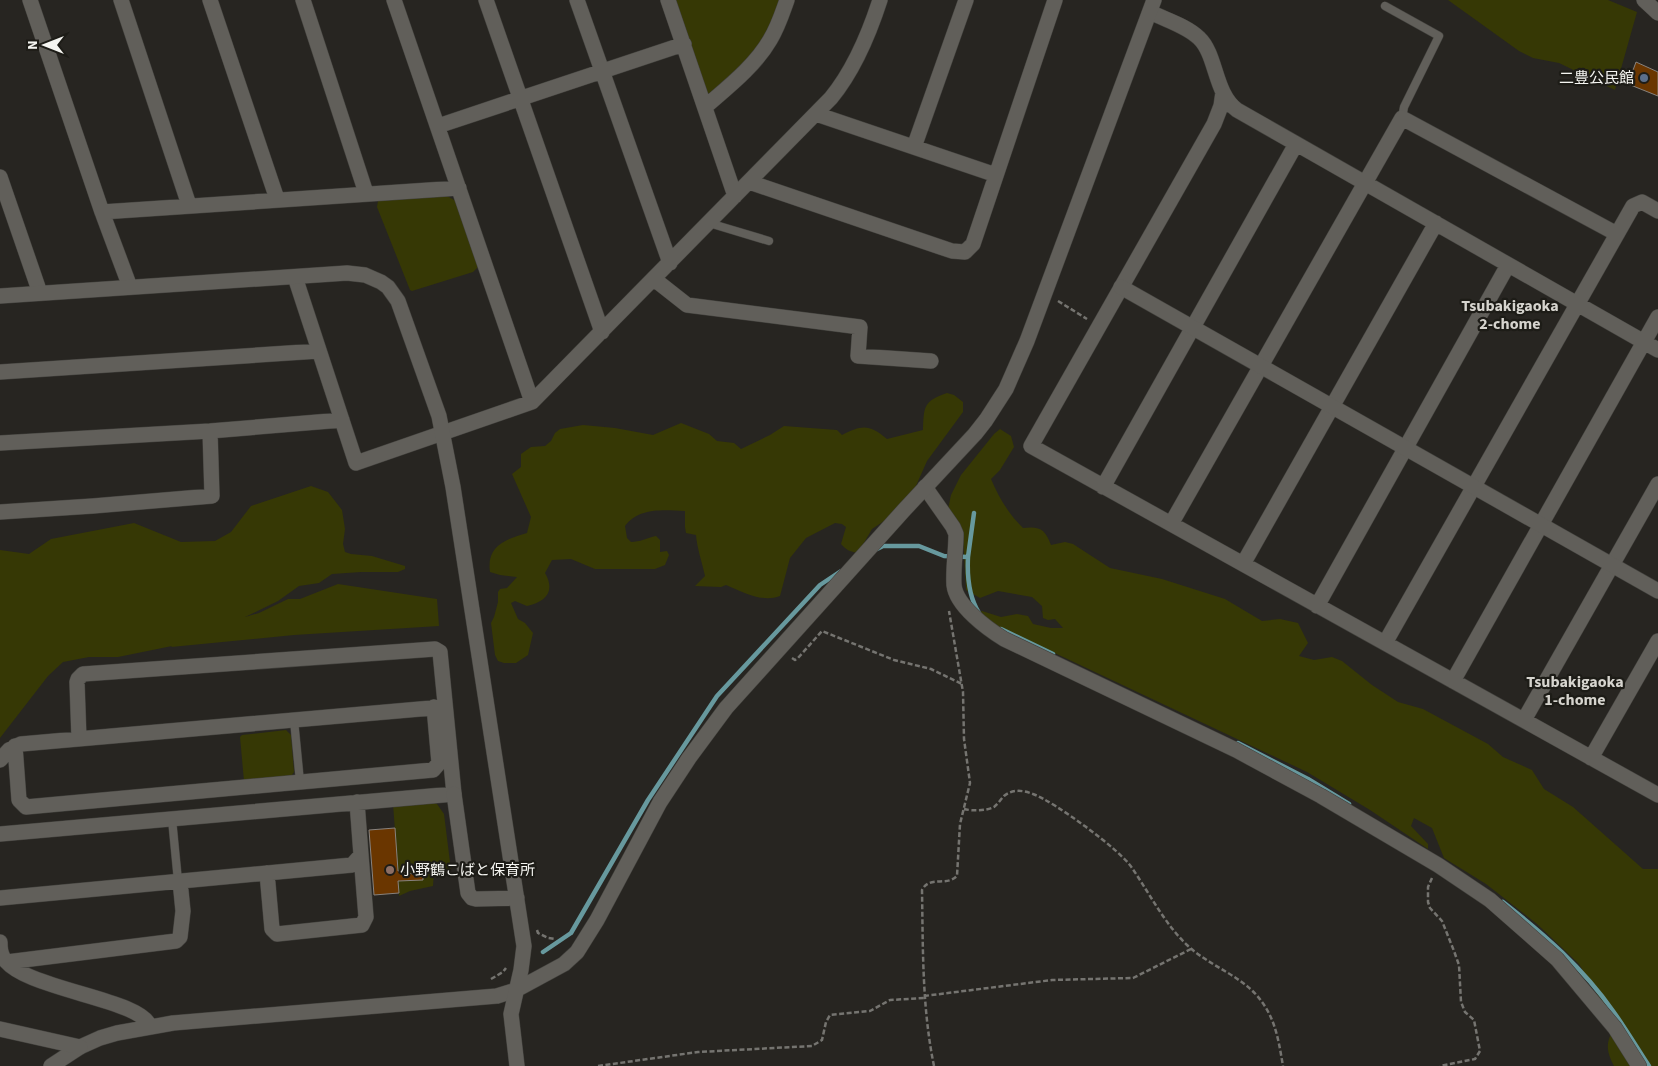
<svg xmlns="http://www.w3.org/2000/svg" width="1658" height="1066" font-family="'Source Sans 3','Noto Sans JP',sans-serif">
<rect width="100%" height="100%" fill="#272521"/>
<path fill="#363805" d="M675,0H782L758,49L712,95L706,92Z
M1448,0H1608L1637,12L1615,90L1559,63L1533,58L1519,51Z
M447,196L456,201L478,267L473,272L412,291L410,290L377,207L378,201Z
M947,393L954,395L963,402V412L927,461L915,488L887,519L872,529L858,553C851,552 846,550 841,544L846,527L842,524L835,523L806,538L790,558L780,596C762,603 743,592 726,585L721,587L695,586L705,576C702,562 697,548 696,535L686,533L685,527V511C664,510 639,507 625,526L627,538L631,542C640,542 647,538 656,536L660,540V552L667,551L669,555L665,565L655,569H595L571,559L552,560L545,573C556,592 545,602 527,606L515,601L511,603L518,619L525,623L533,633L528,655L516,663H504L498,661L495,655L491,623L494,617L498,602V592L500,589L507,588L517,577L500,575L490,572C486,545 507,539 527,533L531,517L512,474L521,467V454L531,447L545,446L551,441L555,433L560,429L583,425L615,428L653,435L681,423L709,434L717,441L734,443L741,449L770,435L784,426L837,430L842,435C862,425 869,424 887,439L923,430C924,407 923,401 947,393Z
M1000,429L1011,436L1014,447L1000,470L991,479C999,498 1008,513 1023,528C1040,526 1045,529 1051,545L1065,542L1073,544L1110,568L1162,579L1225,599L1262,621L1280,619L1298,623L1308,643L1299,656L1314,660L1332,657L1342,661L1372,685L1398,702L1423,709L1488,744L1503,757L1532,770L1544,789L1573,807L1643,869H1658V1066H1614C1605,1049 1606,1041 1616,1025L1579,964L1537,924L1486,884L1444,858L1432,828L1414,818L1411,826L1428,844V849L1370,810L1307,772L985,620L978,613L982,611L1001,617L1017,614L1028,616L1033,624L1051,628H1063L1055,619L1048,620L1043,618L1042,606L1032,597L998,591L980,598L966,590L963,536L948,509L951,495L961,475L994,434Z
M311,486L328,492L342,510L345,529L343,544L345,552L351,554L372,556L405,566V569L398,572H361L332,574L319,583L299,586L278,601L245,617L259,613L288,599H300L338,584L437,599L439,626L294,635L171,647L172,646L118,657H89L63,662L48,676L0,738V550L29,554L51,539L134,523L181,542L215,541L231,532L251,506Z
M286,730L291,735L294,772L289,779L244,781L240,737L242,735Z
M430,801L437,804L444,814L451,870L434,871L433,886L410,891L399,896L398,881L402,880L401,871H398L393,804Z"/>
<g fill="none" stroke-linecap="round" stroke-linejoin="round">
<path stroke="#67999e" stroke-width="4.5" d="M877,549L883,546H919L944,556L968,557L974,513
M968,557C967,576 969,597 979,613
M1001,629L1053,654
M1238,743L1308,779L1349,804
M1503,902C1544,934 1583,968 1613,1011C1626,1029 1637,1048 1649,1066
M543,952L571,933L648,800L717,696L820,585L841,571"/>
</g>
<path fill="#6a3600" stroke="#87827e" d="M1636,62L1658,72V96L1628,84Z
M395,828L398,871L423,876V880L398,881L399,893L374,895L369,830Z"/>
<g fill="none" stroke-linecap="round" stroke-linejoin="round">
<g stroke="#42413d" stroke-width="9">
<path id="lane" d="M1385,6L1439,36L1404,107L1402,118
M709,223L769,241
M294,720L300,782
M172,819L178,881"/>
</g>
<g stroke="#42413d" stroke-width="16">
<path id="street" d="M30,0L102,212L130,287
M121,0L189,205
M210,0L277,199
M303,0L366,193
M394,0L532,402
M486,0L602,332
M577,0L670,263
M668,0L735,196
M1644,0L1658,13
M1150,12C1166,20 1187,26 1199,38C1217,55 1214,93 1237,110L1658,350
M1223,92L1221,106L1214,124L1031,446L1658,795
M705,107C728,87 755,66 770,40C778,27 782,14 787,0
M816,114L996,175
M438,126L684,44
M914,147L966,0
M0,177L40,293
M749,182L952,251L965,252L973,244L1055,0
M102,212L459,188
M295,277L356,463L532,402L831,98C854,70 869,34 880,0
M654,279L687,305L860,327L858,356L931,361
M0,372L319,351
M0,443L210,431L342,420
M925,487L953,527L956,534C956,551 953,568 954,585C956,606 988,629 1004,639L1236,750L1321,796L1438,865L1490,900L1557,959L1615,1028L1639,1066
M1103,487L1296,144
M0,512L93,506L212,496L210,431
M1171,524L1402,118L1617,234
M1243,564L1436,223
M1317,606L1508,265
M1385,643L1633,206L1642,202L1658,211
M1453,681L1658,317
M1524,720L1658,484
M15,746L19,800L26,807L433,770L439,763L434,707
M1591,758L1658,641
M0,760L9,750L21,744L443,707
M0,834L454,794L440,652L435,649L83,674L78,679L77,682L79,739
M267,873L272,929L277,934L362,925L366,917L361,855
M0,898L352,865L361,855L357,802
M0,942C0,947 0,952 3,957C21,990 143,998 150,1027
M7,962L176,941L180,937L183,911L180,881
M51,1066L80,1047L100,1038L117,1033L173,1023L497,996L516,990"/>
</g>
<g stroke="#42413d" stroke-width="16">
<path id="secondary" d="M1121,287L1658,591
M0,296L347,273L365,275L381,282L388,287L398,301L439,416L453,487L524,946L521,970L511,1014L517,1066
M454,794L468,893L472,898L476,899L517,898
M516,990L564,964L577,952L597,920L660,802L689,758L726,708L905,509L975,434L986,420L1006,389L1027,341L1154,0
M0,1029L80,1047"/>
</g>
<path stroke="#757470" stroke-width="2.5" stroke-dasharray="5 2.5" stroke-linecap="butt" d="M1058,301L1087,319
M792,658L795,660L798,658L822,631L894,660L931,669L962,684
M964,809C972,811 986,811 994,807C998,804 1001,799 1004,796C1012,789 1023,790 1033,794C1053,801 1121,850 1132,868C1150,894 1164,923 1187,945C1210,967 1244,976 1262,1002C1276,1021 1279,1043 1283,1066
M1432,878L1428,887V902L1430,908L1442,921L1454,951L1459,965L1461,1002L1465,1012L1474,1020L1480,1051L1475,1059L1440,1066
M537,930L538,933L548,938L555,939
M491,979L503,972L506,968
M924,996L1052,980L1133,978L1191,949
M598,1066L698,1052L812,1046L822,1040L826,1022L830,1015L870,1011L890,1000L925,998
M934,1066C922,1008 923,949 922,890C930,875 946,887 957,876L960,824L970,783L964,739L963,692L949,611"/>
<use href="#lane" stroke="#615f5a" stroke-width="8"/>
<use href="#street" stroke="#615f5a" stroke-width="15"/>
<use href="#secondary" stroke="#615f5a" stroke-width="15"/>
</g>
<circle fill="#5c6f8a" stroke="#1d1c17" stroke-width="2" cx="1644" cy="78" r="5"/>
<circle fill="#8d6e63" stroke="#1d1c17" stroke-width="2" cx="390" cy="870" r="5"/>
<g text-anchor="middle" stroke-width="4.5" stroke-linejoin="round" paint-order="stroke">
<g font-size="15" fill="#f5f5f1" stroke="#1d1c17" text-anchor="end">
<text x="1634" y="83">二豊公民館</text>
<text x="400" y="875" text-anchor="start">小野鶴こばと保育所</text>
</g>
<g font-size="16" font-weight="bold" fill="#d6d4ce" stroke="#1d1c17">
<text x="1510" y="311">Tsubakigaoka<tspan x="1510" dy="18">2-chome</tspan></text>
<text x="1575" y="687">Tsubakigaoka<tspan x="1575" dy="18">1-chome</tspan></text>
</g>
</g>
<g transform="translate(45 45) rotate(270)" stroke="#1d1c17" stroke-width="4" paint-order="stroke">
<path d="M0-4L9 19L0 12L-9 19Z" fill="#f5f5f1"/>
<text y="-8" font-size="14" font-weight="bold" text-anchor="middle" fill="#f5f5f1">N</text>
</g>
</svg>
